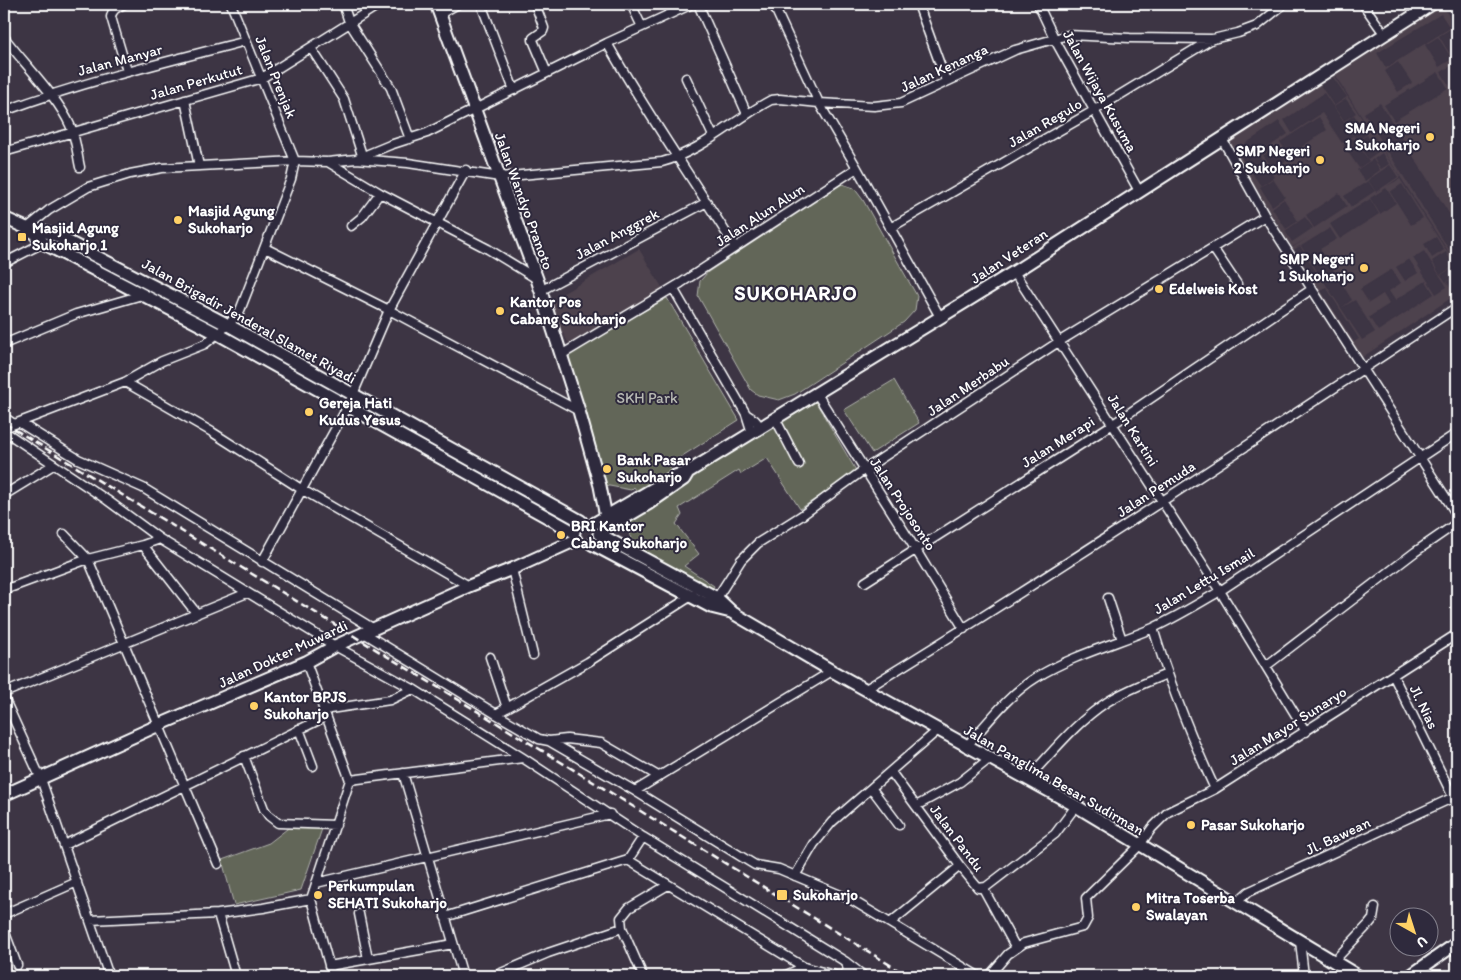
<svg xmlns="http://www.w3.org/2000/svg" width="1461" height="980" font-family="Itim,sans-serif">
<rect width="100%" height="100%" fill="#3d3544"/>
<filter id="ink" filterUnits="userSpaceOnUse"><feTurbulence type="fractalNoise" baseFrequency=".02" numOctaves="2"/><feDisplacementMap in="SourceGraphic" scale="10" xChannelSelector="R" yChannelSelector="G"/><feConvolveMatrix kernelMatrix="1 2 1 2 8 2 1 2 1" color-interpolation-filters="sRGB"/></filter>
<g filter="url(#ink)">
<path fill="#4e424d" fill-rule="evenodd" d="M1441,4L1457,28V36L1452,28L1439,36L1453,59L1457,57V64L1456,63L1441,72L1457,98V226L1380,103L1364,113L1455,259L1457,258V265L1333,72ZM1441,14L1450,28L1386,68L1377,53ZM1438,37L1452,59L1439,67L1425,45ZM1398,62L1412,83L1398,92L1385,71ZM1438,72L1448,88L1394,121L1384,105Z
M1332,73L1400,177L1387,186L1400,179L1457,267V270L1455,266L1441,275L1446,282L1457,275L1447,282L1453,293L1457,291V294L1361,358L1290,249L1309,237L1292,247L1226,142ZM1332,76L1347,97L1334,106L1320,85ZM1324,93L1353,136L1342,143L1322,113L1292,133L1284,120ZM1346,99L1356,113L1344,121L1334,107ZM1354,115L1367,134L1357,141L1344,122ZM1319,117L1327,130L1289,155L1280,142ZM1279,121L1288,134L1258,154L1274,177L1261,186L1236,150ZM1367,135L1378,152L1368,159L1357,142ZM1353,138L1369,161L1359,168L1343,145ZM1276,146L1286,161L1273,170L1263,156ZM1382,153L1389,164L1381,169L1374,159ZM1373,159L1380,170L1365,181L1357,170ZM1390,165L1398,177L1376,192L1368,180ZM1273,179L1285,197L1272,206L1260,187ZM1368,181L1375,191L1351,207L1344,196ZM1402,184L1423,218L1411,225L1390,192ZM1386,188L1396,203L1380,214L1370,198ZM1339,193L1347,206L1314,228L1306,215ZM1284,199L1298,221L1286,229L1272,208ZM1370,199L1379,214L1340,239L1330,224ZM1305,217L1313,228L1292,242L1285,231ZM1330,228L1337,239L1320,249L1352,300L1341,308L1301,246ZM1436,237L1444,250L1432,258L1424,244ZM1300,246L1320,278L1314,282L1293,250ZM1424,251L1447,287L1436,294L1413,258ZM1446,252L1454,266L1440,275L1432,261ZM1409,259L1418,273L1405,281L1396,267ZM1392,269L1401,283L1389,291L1395,300L1426,281L1434,294L1378,331L1369,317L1389,304L1383,294L1369,303L1360,289ZM1326,287L1359,339L1354,342L1321,291ZM1355,300L1375,332L1362,340L1341,308Z
M639,249L663,289L570,345L545,304Z"/>
<path fill="#626658" stroke="#b0b2ac" d="M842,184L854,188L863,200L917,296L915,310L904,322L795,394L779,400L758,395L751,390L698,296L700,281L708,272Z
M667,298L739,420L668,465L673,474L639,494L634,487L631,490L604,485L562,358Z
M894,380L919,423L872,453L844,410Z
M814,399L857,472L800,509L767,458L741,474L739,470L679,508L682,515L676,524L699,554L684,566L714,586L709,597L633,547L629,532L635,505Z
M325,820L301,890L234,905L222,860L269,843L296,822Z"/>
<g fill="none" stroke-linecap="round" stroke-linejoin="round">
<g stroke="#fff" stroke-width="11">
<path id="street" d="M124,4C118,7 112,9 111,17L127,71
M343,4L349,22L391,88L410,139
M481,4L514,90
M535,4L544,28L543,31L533,38V40L547,73
M631,4L642,27
M698,4L747,114
M773,4L819,103L857,168L940,317
M918,4L946,81
M1038,4L1055,40L1139,191
M1363,4L1385,35
M1453,4L1457,11
M440,14L458,4
M4,37C24,64 57,96 70,125C76,138 77,154 80,167
M607,43C646,113 693,179 735,247
M311,48L344,99L362,155
M686,78L713,136
M185,100L199,166
M4,111C83,82 164,62 246,41
M1222,139L1265,216L1457,515
M4,152L262,78L380,4
M356,159L390,145L427,133L607,43L692,4
M328,162L380,193L488,249L537,279
M351,226L362,217L380,193
M27,228L49,210L88,187L130,174L162,168L295,161L328,162L356,159L408,163L500,177L662,162C702,151 735,119 771,100L780,99L819,103L874,106L901,103L1015,50L1068,35L1130,38L1213,39L1238,33L1257,26L1284,4
M890,228L1095,110L1212,39
M265,248L389,310L579,411
M1213,248L1237,284
M4,263L43,243
M1014,272L1220,591L1306,732
M673,288L746,414L755,420L761,427
M540,291L707,202
M4,344L76,314L142,295
M561,355L681,283L857,168
M125,382L212,432L301,489L469,586
M817,394L916,550L964,629
M746,414L752,433
M4,417L14,424
M775,418L799,464
M20,423L78,459L143,488L374,629
M4,428L125,382L162,361L205,344L228,325L239,313L291,179L295,161L231,4
M4,431L107,500L160,539L335,646L413,689L523,758L643,837L846,962L864,976
M4,495L53,465
M4,505V515
M64,534L88,559L218,864
M143,545L197,614
M262,562L348,406L389,310L466,170
M512,569L533,655
M865,582L1113,424L1312,289
M4,590L88,559L143,545L160,539
M1108,598L1122,640
M715,601L741,560L758,543L801,516L865,469L1060,341L1265,216
M1153,628C1170,685 1190,735 1215,789
M364,633L496,714L539,739L549,741L635,791L750,862L755,865L779,869L850,899L978,976
M490,657L507,708
M306,662L350,780L311,899L332,976
M1266,666L1415,552L1457,523
M1393,675L1457,805
M866,689C1066,567 1261,436 1457,307
M4,693L247,593
M4,698L41,779L109,976
M323,710L390,700L413,689
M496,714L588,662L693,595
M299,729L313,766
M549,741L567,739L601,743L658,776
M966,747C988,722 1009,694 1037,677C1073,655 1115,644 1153,628C1177,617 1198,604 1220,591L1457,433
M244,756L264,809L269,816L278,823L336,825
M891,772L960,866L978,888L986,887L1055,834L1076,806
M403,773L463,976
M1027,779C1052,753 1076,722 1107,702C1126,690 1147,682 1167,674
M350,780L523,758
M872,789L899,825
M635,791L832,671
M916,806L960,782L989,759
M64,845L325,717
M628,860L804,967L838,976
M795,876L814,844L832,822L938,730
M316,883L610,814
M983,888L1016,948
M1236,903L1248,892L1454,797
M4,914L77,882
M218,914L236,976
M359,914L368,959
M445,917L628,860L643,837
M90,920L218,914L263,908L311,899
M890,923L960,866
M4,930L17,965
M1300,941L1304,976
M1334,961L1369,924L1373,919L1375,907
M329,966L453,944
M494,976L548,953L622,928
M643,976L622,928L621,918L629,908L668,885
M784,976L804,967
M842,976L848,971L846,962
M989,976L1008,954L1024,943L1083,927L1088,918L1086,898L1139,846L1152,828L1168,812L1215,789L1457,634"/>
</g>
<g stroke="#fff" stroke-width="15">
<path id="secondary" d="M436,4L537,279L579,411L600,486L606,517L610,526
M4,218L31,230L43,243L218,334L574,532
M31,230L44,231L55,235L228,325L581,521
M595,523L675,476L688,472L1014,272L1432,4
M604,530L648,504L684,479L687,474
M599,534L717,598L733,613L832,671L1076,806L1358,976
M592,544L711,607L731,612
M4,795L159,725L306,662L335,646L469,586L512,569L576,540
M1410,976L1457,943"/>
</g>
<use href="#street" stroke="#2f2a3d" stroke-width="8"/>
<use href="#secondary" stroke="#2f2a3d" stroke-width="11"/>
<path stroke="#fff" stroke-width="2.5" stroke-dasharray="8 4" stroke-linecap="butt" d="M4,423L569,767L908,976"/>
</g>
</g>
<g fill="#ffd166" stroke="#2f2a3d" stroke-width="2">
<circle cx="1430" cy="137" r="5"/>
<circle cx="1320" cy="160" r="5"/>
<circle cx="178" cy="220" r="5"/>
<rect x="17" y="232" width="10" height="10" rx="2.5"/>
<circle cx="1364" cy="268" r="5"/>
<circle cx="1159" cy="289" r="5"/>
<circle cx="500" cy="311" r="5"/>
<circle cx="309" cy="412" r="5"/>
<circle cx="607" cy="469" r="5"/>
<circle cx="561" cy="535" r="5"/>
<circle cx="254" cy="706" r="5"/>
<circle cx="1191" cy="825" r="5"/>
<circle cx="318" cy="895" r="5"/>
<rect x="776" y="889" width="12" height="12" rx="2.5"/>
<circle cx="1136" cy="907" r="5"/>
</g>
<g text-anchor="middle" stroke-width="4" stroke-linejoin="round" paint-order="stroke">
<g font-size="15" fill="#fff" stroke="#2f2a3d">
<text transform="translate(120 60) rotate(-15)" y="5">Jalan Manyar</text>
<text transform="translate(944 68) rotate(-25)" y="5">Jalan Kenanga</text>
<text transform="translate(276 77) rotate(68)" y="5">Jalan Prenjak</text>
<text transform="translate(196 82) rotate(-16)" y="5">Jalan Perkutut</text>
<text transform="translate(1100 91) rotate(61)" y="5">Jalan Wijaya Kusuma</text>
<text transform="translate(1045 123) rotate(-30)" y="5">Jalan Regulo</text>
<text transform="translate(524 201) rotate(70)" y="5">Jalan Wandyo Pranoto</text>
<text transform="translate(760 215) rotate(-33)" y="5">Jalan Alun Alun</text>
<text transform="translate(617 234) rotate(-28)" y="5">Jalan Anggrek</text>
<text transform="translate(1009 256) rotate(-33)" y="5">Jalan Veteran</text>
<text transform="translate(249 321) rotate(29)" y="5">Jalan Brigadir Jenderal Slamet Riyadi</text>
<text transform="translate(968 386) rotate(-34)" y="5">Jalan Merbabu</text>
<text transform="translate(1133 430) rotate(58)" y="5">Jalan Kartini</text>
<text transform="translate(1058 442) rotate(-32)" y="5">Jalan Merapi</text>
<text transform="translate(1156 489) rotate(-33)" y="5">Jalan Pemuda</text>
<text transform="translate(903 504) rotate(57)" y="5">Jalan Projosonto</text>
<text transform="translate(1204 581) rotate(-31)" y="5">Jalan Lettu Ismail</text>
<text transform="translate(283 654) rotate(-25)" y="5">Jalan Dokter Muwardi</text>
<text transform="translate(1424 707) rotate(64)" y="5">Jl. Nias</text>
<text transform="translate(1288 726) rotate(-32)" y="5">Jalan Mayor Sunaryo</text>
<text transform="translate(1054 780) rotate(30)" y="5">Jalan Panglima Besar Sudirman</text>
<text transform="translate(1338 836) rotate(-25)" y="5">Jl. Bawean</text>
<text transform="translate(957 838) rotate(53)" y="5">Jalan Pandu</text>
</g>
<g font-size="15" font-weight="bold" fill="#fff" stroke="#2f2a3d" text-anchor="start">
<text x="1420" y="133" text-anchor="end">SMA Negeri<tspan x="1420" dy="17">1 Sukoharjo</tspan></text>
<text x="1310" y="156" text-anchor="end">SMP Negeri<tspan x="1310" dy="17">2 Sukoharjo</tspan></text>
<text x="188" y="216">Masjid Agung<tspan x="188" dy="17">Sukoharjo</tspan></text>
<text x="32" y="233">Masjid Agung<tspan x="32" dy="17">Sukoharjo 1</tspan></text>
<text x="1354" y="264" text-anchor="end">SMP Negeri<tspan x="1354" dy="17">1 Sukoharjo</tspan></text>
<text x="1169" y="294">Edelweis Kost</text>
<text x="510" y="307">Kantor Pos<tspan x="510" dy="17">Cabang Sukoharjo</tspan></text>
<text x="319" y="408">Gereja Hati<tspan x="319" dy="17">Kudus Yesus</tspan></text>
<text x="617" y="465">Bank Pasar<tspan x="617" dy="17">Sukoharjo</tspan></text>
<text x="571" y="531">BRI Kantor<tspan x="571" dy="17">Cabang Sukoharjo</tspan></text>
<text x="264" y="702">Kantor BPJS<tspan x="264" dy="17">Sukoharjo</tspan></text>
<text x="1201" y="830">Pasar Sukoharjo</text>
<text x="328" y="891">Perkumpulan<tspan x="328" dy="17">SEHATI Sukoharjo</tspan></text>
<text x="793" y="900">Sukoharjo</text>
<text x="1146" y="903">Mitra Toserba<tspan x="1146" dy="17">Swalayan</tspan></text>
</g>
<g font-size="15" fill="#b8bab4" stroke="#2f2a3d">
<text x="647" y="403">SKH Park</text>
</g>
<g font-size="20" font-weight="bold" letter-spacing="1" fill="#fff" stroke="#2f2a3d">
<text x="796" y="300">SUKOHARJO</text>
</g>
</g>
<rect width="1461" height="980" fill="none" stroke="#2f2a3d" stroke-width="20"/>
<rect x="10" y="10" width="1441" height="960" fill="none" stroke="#fff" stroke-width="2" filter="url(#ink)"/>
<g transform="translate(1414 932) rotate(141)"><circle r="24" fill="#2f2a3d" stroke="#827f8b"/>
<path d="M0-4L9 19L0 12L-9 19Z" fill="#ffd166"/>
<text y="-8" font-size="14" font-weight="bold" text-anchor="middle" fill="#ffffff">U</text>
</g>
</svg>
